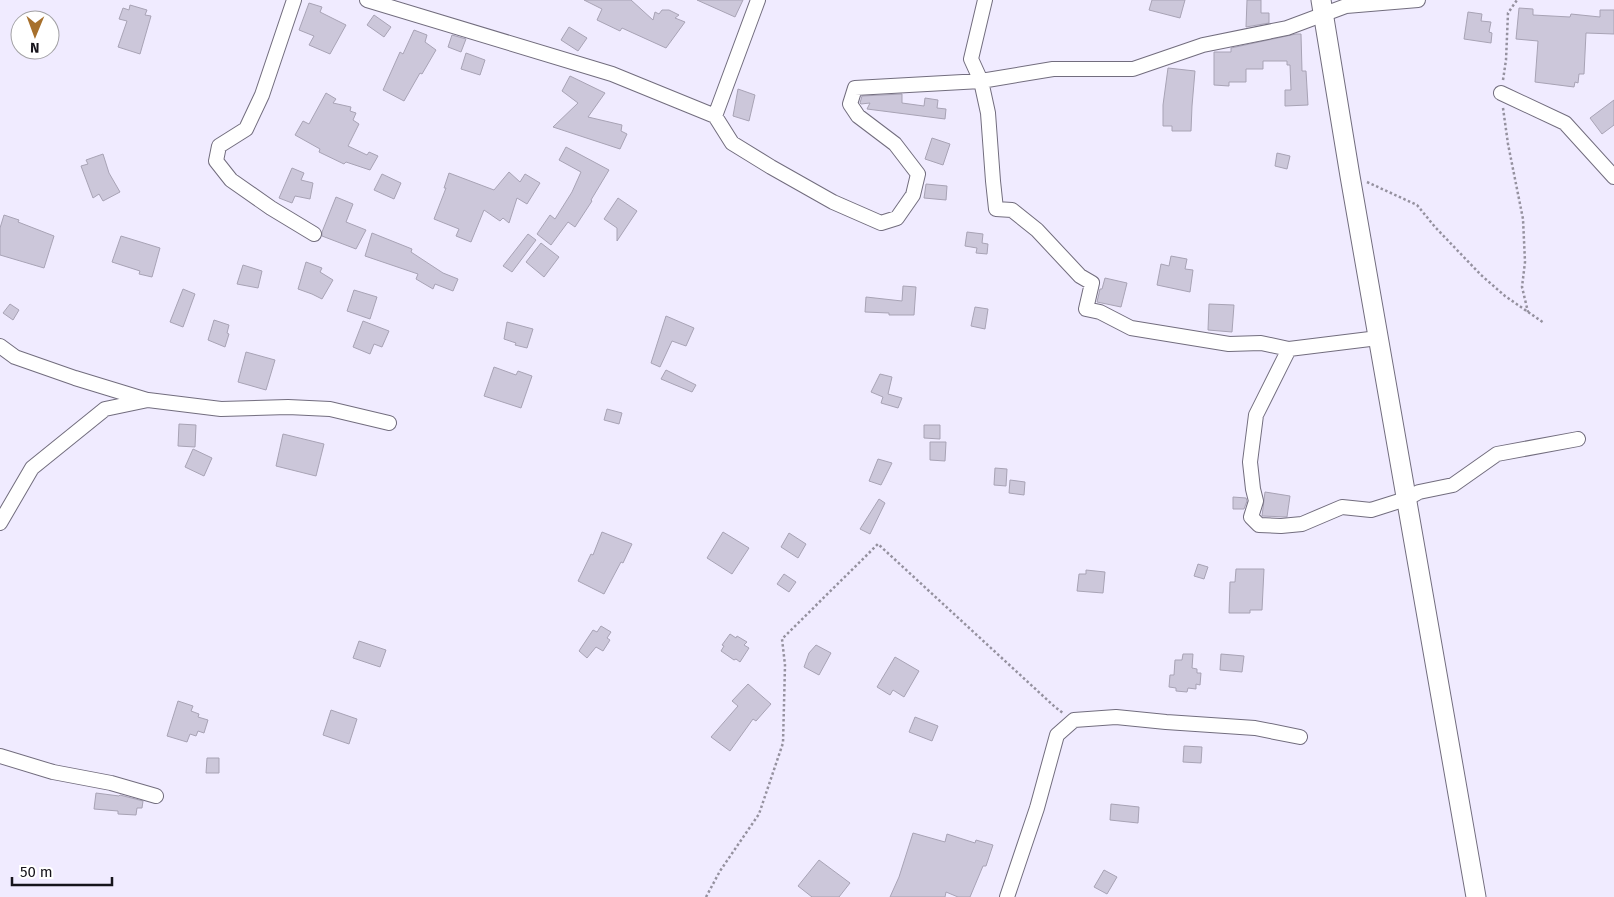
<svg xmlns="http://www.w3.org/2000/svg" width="1614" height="897" font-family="'Fira Sans',sans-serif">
<rect width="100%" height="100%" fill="#f0ebff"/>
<path fill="#ccc7da" stroke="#a8a3b5" d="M584,0H631L653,20L655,12L659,14L662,10H669L679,15L675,18L685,22L666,48L622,28L620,31L597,20L602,9Z
M697,0H743L735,17Z
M1152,0H1185L1180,18L1149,10Z
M1247,0H1261V13H1269V23L1246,27Z
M309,3L322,7L320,12L346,25L330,54L309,45L314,36L299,30Z
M130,5L147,10L145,15L151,16L140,54L118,47L127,21L119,19L123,8L129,10Z
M1519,8L1533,9V15L1570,17L1571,14L1600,17V10H1614V34L1586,33L1584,74H1579L1578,83L1575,82L1574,87L1535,82L1538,41L1516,39Z
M1468,12L1482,14L1481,21L1491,22L1489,32L1492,33L1491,43L1464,39Z
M374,15L391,27L384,37L367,25Z
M569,27L587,38L578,51L561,40Z
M414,30L427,35L425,42L436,50L422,74L420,73L404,101L383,90L400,52L403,54Z
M1296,34H1301L1302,71H1306L1308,105L1285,106V90H1291L1290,65H1287V61H1263V69H1246V82H1229V86L1214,85V52H1231V48Z
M452,35L466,39L461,52L448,47Z
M466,53L485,60L480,75L461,69Z
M1168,68L1195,71L1192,106L1191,131H1172V126H1163V105Z
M570,76L605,93L588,117L622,125L621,131L627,134L620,149L553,127L578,103L562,91Z
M738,89L755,95L749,121L733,116Z
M326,93L336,99L333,103L351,107L350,111L356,113L353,120L359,124L348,146L367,155L369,152L378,156L370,170L346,162L344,164L319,152L320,149L295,135L303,121L309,124Z
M902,94V103L924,106L925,98L938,100L937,108L946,109L945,119L867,109L870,103L861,104L860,103L862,96Z
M1614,100V125L1602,134L1590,118Z
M932,138L950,144L943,165L925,159Z
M566,147L609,170L591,200L592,201L575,227L568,222L551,245L537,234L550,215L555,219L572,192L581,172L559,160Z
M1277,153L1290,156L1287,169L1275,166Z
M103,154L109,173L120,192L103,201L99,194L93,198L81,166L88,164L86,160Z
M292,168L304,173L301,180L313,183L310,199L295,196L292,203L279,198Z
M509,172L520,182L525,174L540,183L527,204L517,198L509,223L503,218L500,221L484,210L471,242L456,236L459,229L434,219L446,188H444L449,173L494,190Z
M382,174L401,183L394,199L374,190Z
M926,184L947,186L946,200L924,198Z
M336,197L353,204L346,222L366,230L356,249L322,236V232Z
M618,198L637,211L617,241V228L604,219Z
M4,215L19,220L18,222L54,236L44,268L0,255V228Z
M967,232L983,234L982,243L988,244L987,254L976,253L977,248L965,246Z
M372,233L412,249L411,252L443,273L458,279L453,291L435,284L433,289L416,279L418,274L365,256Z
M528,234L536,240L512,272L503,266Z
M121,236L160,248L152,277L139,274L140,271L112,262Z
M541,243L559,257L544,277L526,262Z
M1171,256L1187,259L1185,269L1193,270L1190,292L1157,285L1161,264L1169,266Z
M306,262L322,268L320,272L333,280L322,299L312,294L298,289Z
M243,265L262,271L258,288L237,284Z
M1105,278L1127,283L1121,307L1097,302L1100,289H1102Z
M903,286L916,287L914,315H889V313L865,312L866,297L902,301Z
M183,289L195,294L183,327L170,322Z
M354,290L377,297L370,319L347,311Z
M10,304L19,310L13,320L3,313Z
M1209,304L1234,305L1232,332L1208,330Z
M975,307L988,309L985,329L971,326Z
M666,316L694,328L686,346L672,341L660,367L651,363Z
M214,320L229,325L227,333L229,334L225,347L208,340Z
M363,321L389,331L382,347L374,344L370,354L353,347Z
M507,322L533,329L527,348L515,345L516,343L504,339Z
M246,352L275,360L266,390L238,382Z
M494,367L516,375L518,371L532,376L521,408L484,396Z
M666,370L696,385L692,392L661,379Z
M880,374L892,377L888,394L902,398L898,408L881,403L883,397L871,392Z
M607,409L622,413L619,424L604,420Z
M179,424L196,425L195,447L178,446Z
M924,425H940V439L924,438Z
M283,434L324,444L316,476L276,466Z
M930,442H946L945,461L930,460Z
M193,449L212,458L204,476L185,467Z
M878,459L892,463L881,485L869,481Z
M995,468L1007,469L1006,486L994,485Z
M1010,480L1025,482L1024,495L1009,493Z
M1265,492L1290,496L1287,517L1262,516Z
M1233,497L1246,498L1247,501L1244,509H1233Z
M879,499L885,503L870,534L860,529Z
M602,532L632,544L623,563L621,562L604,594L578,581L591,554L593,555Z
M723,532L749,548L732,574L707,558Z
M789,533L806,544L798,558L781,547Z
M1198,564L1208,567L1204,579L1194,576Z
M1236,569H1264L1262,610H1250V613H1229L1230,582H1235Z
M1086,570L1105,572L1103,593L1077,591L1079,574H1086Z
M784,574L796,582L789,592L777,584Z
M601,626L611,632L607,638L610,640L603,651L596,647L587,658L579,651L593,630L597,632Z
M730,634L736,638L737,636L747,642L744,645L749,648L740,662L736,659L734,660L721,651L724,646L722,645Z
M359,641L386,650L380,667L353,658Z
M816,645L831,653L819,675L804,667L809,653Z
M1183,654H1193L1192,668L1197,669V673H1201L1200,685L1196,684V689L1188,688L1187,692L1176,691V688L1169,687L1170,675H1174L1175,660H1182Z
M1221,654L1244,656L1242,672L1220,670Z
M895,657L919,671L904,697L893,690L890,695L877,687Z
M748,684L771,704L756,721L753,719L730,751L711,737L738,706L732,701Z
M178,701L193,706L191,711L199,714L198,717L208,720L204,733L198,731L196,736L190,734L187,742L167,736Z
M331,710L357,719L349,744L323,735Z
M915,717L938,726L932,741L909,732Z
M1184,746L1202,747L1201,763L1183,762Z
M207,758H219V773H206Z
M96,793L119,796L120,795L143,801L142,808H137L136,815L118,814V811L94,809Z
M1111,804L1139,807L1138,823L1110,820Z
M913,833L945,842L947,834L975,843L976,840L993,845L986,866H983L970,897H958L946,892L945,897H890L899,877Z
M819,860L850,883L839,897H812L798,886Z
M1104,870L1117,877L1107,894L1094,887Z"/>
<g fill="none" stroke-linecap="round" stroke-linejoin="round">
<g stroke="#726d7e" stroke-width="16">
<path id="street" d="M294,0L262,95L246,129L219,146L216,161L231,180L271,208L314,234
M367,0L612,74L715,116
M758,0L715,116L732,143L771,167L833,202L881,223L897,218L913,195L918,174L895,144L858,116L850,104L855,88L981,81L1053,69H1133L1203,45L1287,28L1346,6L1418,0
M985,0L971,59L981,81L988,113L993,181L996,209L1012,210L1037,230L1080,276L1092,283L1086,309L1100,312L1131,328L1229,344L1261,343L1289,349L1378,338
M1501,93L1565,123L1614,177
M0,346L15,357L75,378L147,400
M1289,349L1256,415L1250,462L1253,489L1256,501L1251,517L1259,525L1281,526L1302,524L1342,507L1371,510L1406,499L1419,492L1453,485L1497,454L1578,439
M0,523L32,468L105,409L148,400L221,409L288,407L330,409L389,423
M0,756L53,772L111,783L156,796
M1007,897L1037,808L1057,735L1074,720L1116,717L1166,722L1255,728L1300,737"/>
</g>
<g stroke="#726d7e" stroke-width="21">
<path id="secondary" d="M1321,0L1350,176L1476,897"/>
</g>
<path stroke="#95919f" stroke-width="2.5" stroke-dasharray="2.5 2.5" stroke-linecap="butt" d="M1503,80L1506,60L1508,13L1517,0
M1503,108L1508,144L1523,219L1525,262L1522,287L1528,312
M1367,182L1417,205L1435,227L1481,275L1505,296L1544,323
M706,897L720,871L759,814L783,743L785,665L782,639L878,544L1055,707L1063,713"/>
<use href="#street" stroke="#fff" stroke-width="14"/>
<use href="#secondary" stroke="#fff" stroke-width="19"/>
</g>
<g transform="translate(35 35) rotate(181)"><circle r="24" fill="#ffffff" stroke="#a2a1a4"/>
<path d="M0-4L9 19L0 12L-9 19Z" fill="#a7702c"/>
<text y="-8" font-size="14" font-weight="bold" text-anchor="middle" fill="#16141b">N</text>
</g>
<path d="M12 877v8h100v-8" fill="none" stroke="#16141b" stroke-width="2.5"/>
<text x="20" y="877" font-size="15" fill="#16141b" stroke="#ffffff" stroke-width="4" paint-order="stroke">50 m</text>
</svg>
